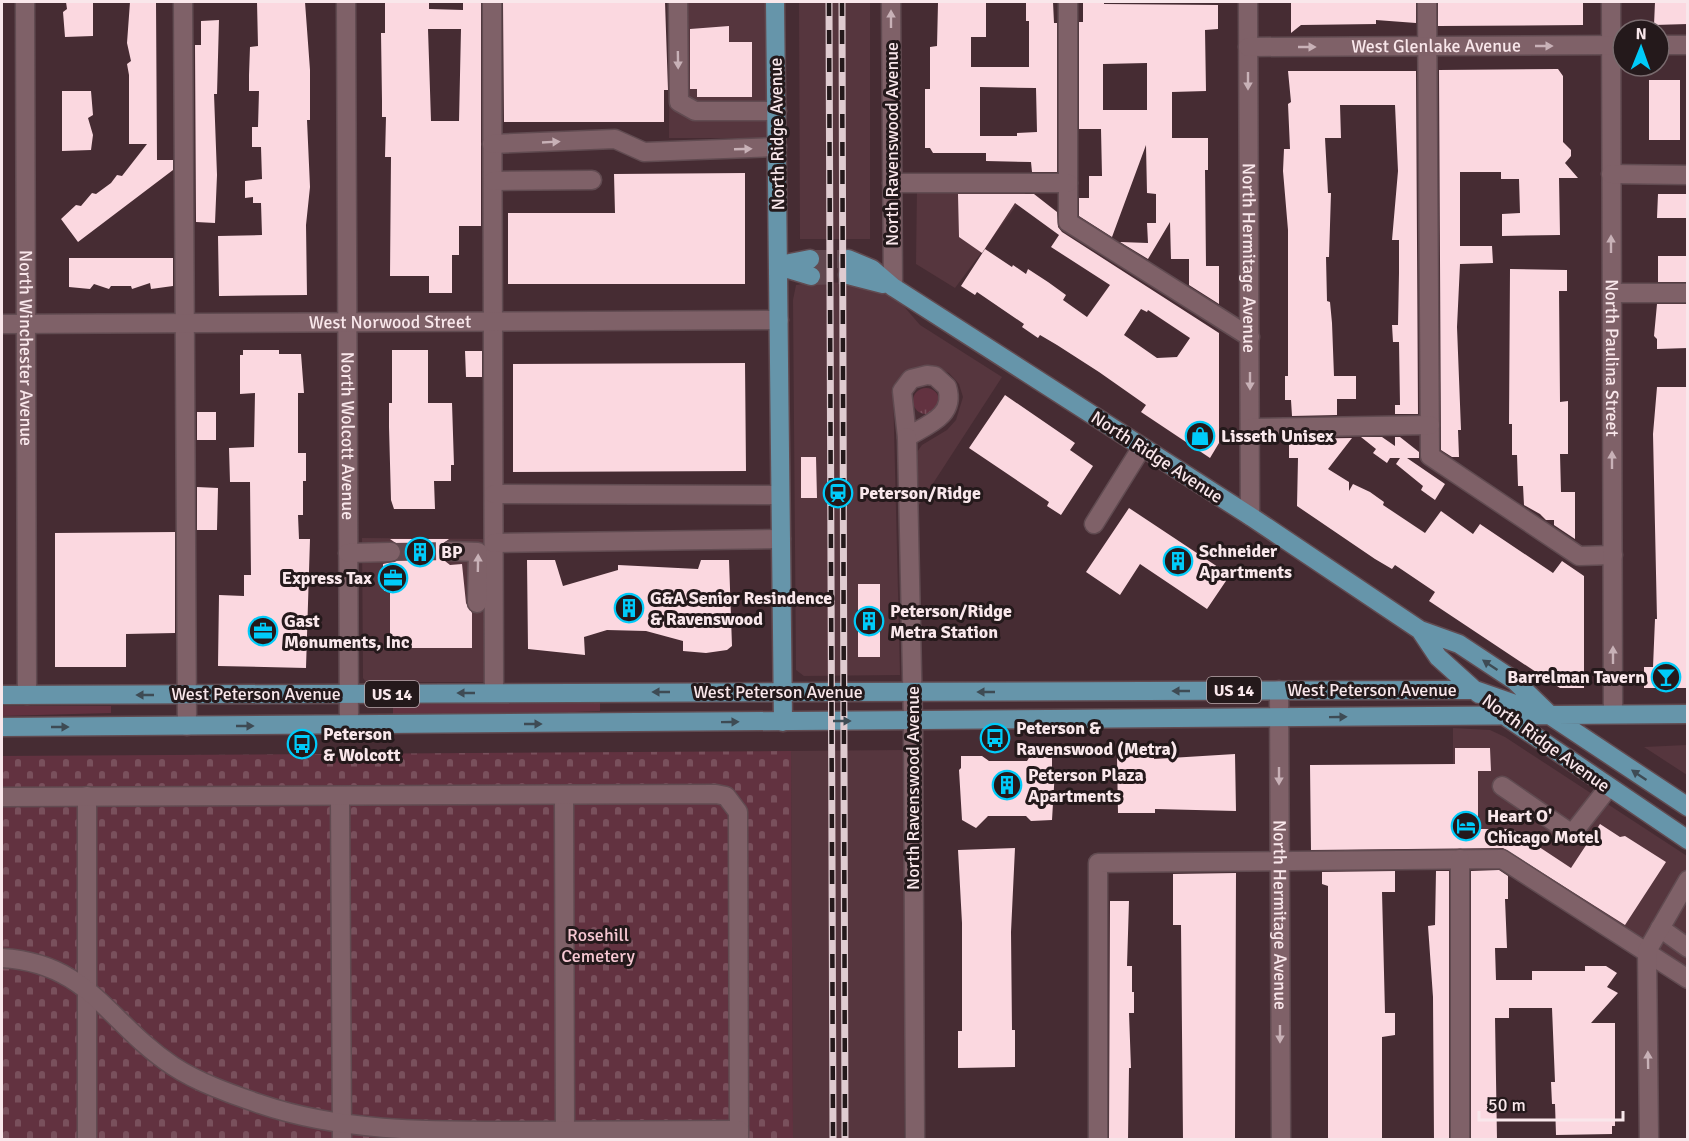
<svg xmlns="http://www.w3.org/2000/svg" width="1689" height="1141" font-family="Signika,sans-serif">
<defs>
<pattern id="grass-tufts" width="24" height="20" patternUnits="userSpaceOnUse" patternTransform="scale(1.5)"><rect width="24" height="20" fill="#623240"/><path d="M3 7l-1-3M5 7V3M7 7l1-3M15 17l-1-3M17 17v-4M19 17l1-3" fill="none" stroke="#79505c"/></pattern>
<pattern id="cemetery-stones" width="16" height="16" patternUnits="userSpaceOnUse" patternTransform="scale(1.5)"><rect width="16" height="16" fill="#623240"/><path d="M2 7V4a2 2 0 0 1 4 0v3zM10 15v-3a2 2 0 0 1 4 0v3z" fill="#79505c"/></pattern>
</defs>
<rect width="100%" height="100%" fill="#462c33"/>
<path fill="#56363e" d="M670,2H766V138H669Z
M799,2H870V239H800Z
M1030,187L955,288L916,264L917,188Z
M813,282L863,283L875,287L901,303L920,325L1002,377L919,505L917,452L922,445L947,430L956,420L963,397L959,384L949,373L927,365L906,371L893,387L900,675L804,676L796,670L793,300L796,285Z
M362,538L487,539L486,682H366L363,678Z
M1453,728L1490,730L1505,737L1687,856V979L1502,859H1453Z
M1687,745V775L1644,747Z
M904,750V1139H793L791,751Z"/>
<path fill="url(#grass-tufts)" d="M913 401a13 13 0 1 1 26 0a13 13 0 1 1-26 0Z"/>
<path fill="url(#cemetery-stones)" d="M791,751L793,1139H2V756Z"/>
<path fill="#623240" d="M600,703V711L575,712L393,714V704Z
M2,706H111V713L2,716Z"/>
<path fill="#fbd8e0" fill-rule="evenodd" d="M66,2H93V36L65,37L63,12L67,9Z
M130,2H156L157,160H173V170L78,242L61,219L76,205L81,206L92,193L96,194L111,183L117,175L122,176L147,144H129V75L127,64L131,61L127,43Z
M257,2H305L310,70V120H307L310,187L306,225L307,295L219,296L218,236L262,235L261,203H253V197L245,198V181L262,179L261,147H252V127H258L259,91H249V75L250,47L258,46Z
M385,2H429V9L463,10V2H481V226H459V255H452V293H429V276H390L391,157H385L386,117H382V101L381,33H385ZM428,29H461L459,121H431Z
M503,2H665L668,90H664V122H504Z
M986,2V37H971V67H1029V21H1026V2H1053L1054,23H1057V172H1032L1031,162L986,161V153H933L930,148H925V89H930V47L937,46L938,3ZM980,87L1036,88L1037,132L1017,133V136H980Z
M1083,2H1104V4L1218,5V29L1205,30L1206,91L1172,92V138H1208V170H1205L1206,266H1219V304L1189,285V259H1171L1170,222L1148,259L1120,242L1148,243L1147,223H1156V194L1147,193L1146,145L1112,237L1079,216V198H1089V176H1102L1101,129H1079V22H1083ZM1147,63V110H1103V64Z
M1402,2H1416V23L1376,20V24L1301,25L1291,33V3Z
M1438,2H1583V25L1438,26Z
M1655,2H1688V24L1654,25Z
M219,20L217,94H214L217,175L215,223L196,222L195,45H201V21Z
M729,26V42H752V97H697V89H690V29Z
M1558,69L1563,76V142L1571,150V156L1565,163L1578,178H1559L1560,235L1502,236V214L1520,213L1519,179H1501V172H1460V246H1492L1493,263L1460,264L1457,327L1461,430H1458L1459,457H1452L1441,450L1439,70Z
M1288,71H1416L1418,414H1395V405H1400L1399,342H1393L1392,325H1398L1399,273V240H1392L1398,171L1395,105H1340L1341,138H1325L1328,193H1331L1329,257H1326L1327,301L1330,302L1332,323L1334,376H1356V399H1337V415L1292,416L1291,400H1285V376H1288V230L1283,171L1284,149H1290L1288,104L1291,102Z
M1649,80H1680V140H1649Z
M62,91H91L93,115L88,118L93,135L91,150L62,151Z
M745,173V284H508V213H615L614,174Z
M958,194H1034L1057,212L1058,227L1062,232L1219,333V443L1210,458L1141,412L1146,405L1099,372L1057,345L1040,335L1038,338L1022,327L1024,324L977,292L975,295L961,286L985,249L1012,267L1013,265L1026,274L1028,269L1048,282L1066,295L1063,300L1087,317L1110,285L1051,247L1059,235L1015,203L982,253L959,237ZM1141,309L1147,312L1148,310L1190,338L1177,357L1157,358L1124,335Z
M1658,194H1688V218H1657Z
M1658,256H1688V282H1658Z
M69,258H173V286L151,289L150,283L132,289L131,286H111L109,289L94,284L90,289L69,287Z
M1510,269L1567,270V291H1559L1560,402L1568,401V454H1560L1561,492H1575V539L1554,525V520H1546L1540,514L1524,505L1523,486H1518L1517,455H1512V424H1509Z
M1657,304H1688V348L1657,349V339L1654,336Z
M243,350H279V354H301L304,393H298V453H306V481H303V515H298L299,539H310L306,668L218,666L219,595L244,596V575H251L250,482H230L229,448L254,447L255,393L240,394V355H243Z
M392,350H428V403H452L454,465H451V481H434L435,509H394L391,500L389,427V403H392Z
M465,351H482V377H466Z
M745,363L746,471L513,472V364Z
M1657,387H1688V688H1644V667H1653L1655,619H1657L1653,434Z
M1005,395L1075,443L1070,450L1093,466L1061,515L1047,506L1049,502L969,448Z
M197,412H216V440H197Z
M1361,437H1382L1395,446V437H1400L1419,452V458H1407L1445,484L1435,500L1421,490L1423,486L1396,464L1400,458H1390L1387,463L1373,453L1376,449Z
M1352,438L1328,469L1349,482V491L1353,484L1370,492L1384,502L1383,505L1425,533L1441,511L1473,534L1480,524L1553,573L1562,561L1584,576V688H1560L1429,601L1435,592L1395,565L1392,569L1375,559L1297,506L1298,458H1289V439Z
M801,457H816L817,498H801Z
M197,487L218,488L217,530H197Z
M1129,508L1230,575L1207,609L1140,564L1120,595L1086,572Z
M175,532V633L126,634V667H55V533Z
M390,539H449L441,545L439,551L440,557L450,565L462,564L466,603L472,613V648H390V591H384L383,564L397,561L402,552L400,546Z
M527,560H555L563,586L618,570V565L698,569L701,560H729L732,646L727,650L706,653L683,651V641L646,631L607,630L584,637L585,655L528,649Z
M858,584H880V657H858Z
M1455,748H1490L1491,771H1478V829H1512L1571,868L1600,824L1620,837L1625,836L1666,862L1625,925L1503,848L1311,850L1310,765L1455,764Z
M1235,754L1236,811L1155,809V813H1118L1117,756H1154V759Z
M961,756H982L989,761H1027L1030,756H1052V768L1055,770L1052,820L1031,821L1026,816H988L976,828L962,820L959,770L961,768Z
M1015,848L1011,932L1012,1030H1015V1067L958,1068V1031H962V923L958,850Z
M1499,870L1508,876V899H1505L1507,948H1495L1496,980H1532V971H1585V966H1606L1617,973L1607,987L1618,993L1591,1023H1615V1126H1612V1134L1556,1135L1555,1104H1552L1551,1082H1555L1552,1008H1509V1018H1495L1497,1140H1471V871Z
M1395,871V892H1382L1385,1013H1395V1035L1382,1037V1140H1328V886L1322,884V872Z
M1436,871H1449V1140H1434L1433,997L1428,926L1435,925Z
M1236,873L1235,1140H1183L1181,925H1173V874Z
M1110,901H1129L1127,966H1132V992H1134V1013H1129L1131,1068H1129L1128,1140H1109Z"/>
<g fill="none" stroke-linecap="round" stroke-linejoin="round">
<path stroke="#61484f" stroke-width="18" stroke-dasharray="18 9" stroke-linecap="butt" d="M391,552L450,551"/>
<path stroke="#61484f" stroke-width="18" stroke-dasharray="18 9" stroke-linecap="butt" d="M810,259H848
M811,276L848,275"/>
<g stroke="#614b51" stroke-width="21">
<g id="minor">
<path id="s1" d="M25,2L27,695"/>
<path d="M183,2L187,726"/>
<path id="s2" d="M346,2L349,726"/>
<path d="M492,2L494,693"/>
<path d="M678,2L679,102L695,111H777"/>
<path d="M891,2L893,287"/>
<path d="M1068,2V222L1250,337"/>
<path id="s3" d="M1248,2L1250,516"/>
<path d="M1427,2L1430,456L1579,556L1613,555"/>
<path id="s4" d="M1611,2L1613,714"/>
<path d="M1659,45H1688"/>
<path id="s5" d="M1248,47L1621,45"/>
<path d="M492,144L615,139L644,152L777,147"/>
<path d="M1611,174L1688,175"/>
<path d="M493,181L592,180"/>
<path d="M892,183H1068"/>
<path d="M1612,293H1688"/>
<path id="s6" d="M2,324L779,320"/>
<path d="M927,375L935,376L947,387C956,416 927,425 907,437L902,391L911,379Z"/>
<path d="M1250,428L1430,425"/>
<path d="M907,437L913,721L915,1140"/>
<path d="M494,494L780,495"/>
<path d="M1094,524L1142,447"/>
<path d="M494,543L781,539"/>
<path d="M450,551L478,552L477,603"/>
<path d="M348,553L391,552"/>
<path id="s7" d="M1279,690L1281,1140"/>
<path d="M1502,786L1572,834L1608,788"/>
<path d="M87,796V1140"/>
<path d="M340,796L342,1140"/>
<path d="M564,796L565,1140"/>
<path d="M2,797L716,794L726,796L738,812L739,1140"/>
<path d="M1660,928L1688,948"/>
<path d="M2,958C89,963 108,1023 173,1066C199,1083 231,1094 260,1104C342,1132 431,1131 516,1131C591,1131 665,1131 739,1130"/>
<path d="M1098,1140V863L1502,859L1688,979"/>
<path d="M1460,1140V859"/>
<path d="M1649,1140L1647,951L1688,880"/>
</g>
</g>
<g stroke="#614b51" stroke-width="21">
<path id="major" d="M775,2L783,722
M848,259L872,269L893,287L1250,516L1420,630L1459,644L1515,681L1551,716L1688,807
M780,265L810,259
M778,266L811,276
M848,275L883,284
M1420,630L1438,657L1479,694
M2,695L1443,690H1475L1532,710
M1502,714L1688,840
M2,727L1688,714"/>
</g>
<use href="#minor" stroke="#7f6168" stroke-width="18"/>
<use href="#major" stroke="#6695aa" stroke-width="18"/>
<g stroke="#dfcbd0" stroke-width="7">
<path id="rail" d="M829,2L833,1140
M842,2L845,1140"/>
</g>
<use href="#rail" stroke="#24191b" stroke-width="4.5" stroke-dasharray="14" stroke-linecap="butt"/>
</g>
<defs><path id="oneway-solid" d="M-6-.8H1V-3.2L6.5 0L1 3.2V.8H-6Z" transform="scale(1.5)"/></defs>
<g fill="#c8b1b7">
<use href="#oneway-solid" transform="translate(891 19) rotate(-90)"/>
<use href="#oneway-solid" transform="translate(1544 46)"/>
<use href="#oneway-solid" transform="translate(1307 47)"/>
<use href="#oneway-solid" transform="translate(678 60) rotate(89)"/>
<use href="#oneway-solid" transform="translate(1248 81) rotate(90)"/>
<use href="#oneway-solid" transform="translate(551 142) rotate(-3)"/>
<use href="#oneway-solid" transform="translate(743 149) rotate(-2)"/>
<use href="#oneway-solid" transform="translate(1611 244) rotate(-90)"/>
<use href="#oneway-solid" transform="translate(1250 381) rotate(90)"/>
<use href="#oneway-solid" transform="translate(1612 460) rotate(-90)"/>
<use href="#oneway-solid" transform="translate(478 563) rotate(-89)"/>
<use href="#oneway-solid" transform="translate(1613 655) rotate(-90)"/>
<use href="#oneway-solid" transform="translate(1279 776) rotate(90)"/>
<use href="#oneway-solid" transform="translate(1280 1034) rotate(90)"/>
<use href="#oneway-solid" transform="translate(1648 1060) rotate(-91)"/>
</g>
<g fill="#3e4b54">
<use href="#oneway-solid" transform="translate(1490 665) rotate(-146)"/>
<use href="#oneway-solid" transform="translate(1181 691) rotate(180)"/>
<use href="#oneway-solid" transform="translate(661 692) rotate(180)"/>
<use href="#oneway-solid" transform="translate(986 692) rotate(180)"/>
<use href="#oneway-solid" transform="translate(466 693) rotate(180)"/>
<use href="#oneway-solid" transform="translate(145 695) rotate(180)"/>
<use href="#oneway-solid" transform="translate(1338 717) rotate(-1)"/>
<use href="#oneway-solid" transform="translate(842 721)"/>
<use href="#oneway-solid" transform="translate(730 722) rotate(-1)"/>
<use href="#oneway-solid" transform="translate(533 724)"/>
<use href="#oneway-solid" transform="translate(245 726)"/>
<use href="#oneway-solid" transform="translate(60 727)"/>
<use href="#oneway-solid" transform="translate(1639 775) rotate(-146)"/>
</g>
<defs>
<g id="shop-ring" transform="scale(1.5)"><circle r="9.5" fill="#24191b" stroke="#00cbf9" stroke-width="1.5"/><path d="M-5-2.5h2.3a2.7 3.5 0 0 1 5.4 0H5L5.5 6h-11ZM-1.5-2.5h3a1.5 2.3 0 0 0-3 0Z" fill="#00cbf9"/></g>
<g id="station-ring" transform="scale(1.5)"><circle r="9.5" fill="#24191b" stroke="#00cbf9" stroke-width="1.5"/><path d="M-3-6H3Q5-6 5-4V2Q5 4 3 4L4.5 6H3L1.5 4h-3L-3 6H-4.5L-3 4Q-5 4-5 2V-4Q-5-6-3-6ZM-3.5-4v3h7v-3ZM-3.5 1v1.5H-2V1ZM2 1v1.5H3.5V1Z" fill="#00cbf9"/></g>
<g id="building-ring" transform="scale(1.5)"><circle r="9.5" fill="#24191b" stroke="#00cbf9" stroke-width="1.5"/><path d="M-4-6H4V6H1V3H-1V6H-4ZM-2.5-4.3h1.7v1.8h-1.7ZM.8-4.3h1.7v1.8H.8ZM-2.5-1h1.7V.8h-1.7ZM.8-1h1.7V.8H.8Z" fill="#00cbf9"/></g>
<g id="office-ring" transform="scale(1.5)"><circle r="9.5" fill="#24191b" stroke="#00cbf9" stroke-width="1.5"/><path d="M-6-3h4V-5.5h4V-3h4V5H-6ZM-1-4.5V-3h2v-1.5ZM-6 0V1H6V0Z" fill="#00cbf9"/></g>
<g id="bar-ring" transform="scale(1.5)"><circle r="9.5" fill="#24191b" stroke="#00cbf9" stroke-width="1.5"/><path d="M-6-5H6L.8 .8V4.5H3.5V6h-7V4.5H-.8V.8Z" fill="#00cbf9"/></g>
<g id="bus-ring" transform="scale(1.5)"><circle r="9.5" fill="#24191b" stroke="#00cbf9" stroke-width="1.5"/><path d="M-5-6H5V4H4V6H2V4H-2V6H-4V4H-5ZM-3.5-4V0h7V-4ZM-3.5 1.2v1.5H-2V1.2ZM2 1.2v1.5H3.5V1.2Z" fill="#00cbf9"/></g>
<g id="hotel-ring" transform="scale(1.5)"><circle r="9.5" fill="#24191b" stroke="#00cbf9" stroke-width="1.5"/><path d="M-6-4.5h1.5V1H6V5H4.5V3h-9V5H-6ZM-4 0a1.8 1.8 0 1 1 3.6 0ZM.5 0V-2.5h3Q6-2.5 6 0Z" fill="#00cbf9"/></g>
</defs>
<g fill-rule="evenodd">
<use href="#shop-ring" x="1200" y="436"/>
<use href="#station-ring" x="838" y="493"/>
<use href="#building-ring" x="420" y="552"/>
<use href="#building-ring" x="1178" y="561"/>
<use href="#office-ring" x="393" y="578"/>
<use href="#building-ring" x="629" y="608"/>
<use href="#building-ring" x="869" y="621"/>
<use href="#office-ring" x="263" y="631"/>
<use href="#bar-ring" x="1666" y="677"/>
<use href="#bus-ring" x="995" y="738"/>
<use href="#bus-ring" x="302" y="744"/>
<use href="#building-ring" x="1007" y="785"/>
<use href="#hotel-ring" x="1466" y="826"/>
</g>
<g text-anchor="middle" stroke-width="6" stroke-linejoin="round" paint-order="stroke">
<g fill="#24191b" stroke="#b9a9ad" stroke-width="1.5">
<rect x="1207" y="677" width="54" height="26" rx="4.5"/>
<rect x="365" y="681" width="54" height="26" rx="4.5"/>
</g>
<g font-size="16" font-weight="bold" fill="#f9e7eb">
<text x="1234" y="696">US 14</text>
<text x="392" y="700">US 14</text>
</g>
<g font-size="18" fill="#f9e7eb" stroke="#24191b">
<text dy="6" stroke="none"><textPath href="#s5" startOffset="188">West Glenlake Avenue</textPath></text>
<text transform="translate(777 134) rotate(-91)" y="6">North Ridge Avenue</text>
<text transform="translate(892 144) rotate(-90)" y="6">North Ravenswood Avenue</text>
<text dy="6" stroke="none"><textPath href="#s3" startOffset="256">North Hermitage Avenue</textPath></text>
<text dy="6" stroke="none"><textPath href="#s6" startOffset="388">West Norwood Street</textPath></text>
<text dy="6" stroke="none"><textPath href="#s1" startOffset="346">North Winchester Avenue</textPath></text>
<text dy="6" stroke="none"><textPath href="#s4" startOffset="356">North Paulina Street</textPath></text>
<text dy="6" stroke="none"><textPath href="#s2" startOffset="434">North Wolcott Avenue</textPath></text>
<text transform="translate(1157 457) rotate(33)" y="6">North Ridge Avenue</text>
<text x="1372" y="696">West Peterson Avenue</text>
<text x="778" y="698">West Peterson Avenue</text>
<text x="256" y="700">West Peterson Avenue</text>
<text transform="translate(1546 743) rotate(36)" y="6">North Ridge Avenue</text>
<text transform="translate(913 788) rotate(-90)" y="6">North Ravenswood Avenue</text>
<text dy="6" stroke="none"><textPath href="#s7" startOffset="225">North Hermitage Avenue</textPath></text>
</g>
<g font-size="18" font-weight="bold" fill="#f9e7eb" stroke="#24191b" text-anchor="start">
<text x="1221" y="442">Lisseth Unisex</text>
<text x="859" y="499">Peterson/Ridge</text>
<text x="1199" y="557">Schneider<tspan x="1199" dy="21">Apartments</tspan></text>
<text x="441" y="558">BP</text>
<text x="372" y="584" text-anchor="end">Express Tax</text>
<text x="650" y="604">G&amp;A Senior Resindence<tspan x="650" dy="21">&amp; Ravenswood</tspan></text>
<text x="890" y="617">Peterson/Ridge<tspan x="890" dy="21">Metra Station</tspan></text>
<text x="284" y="627">Gast<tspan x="284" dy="21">Monuments, Inc</tspan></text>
<text x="1645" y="683" text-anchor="end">Barrelman Tavern</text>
<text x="1016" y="734">Peterson &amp;<tspan x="1016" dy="21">Ravenswood (Metra)</tspan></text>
<text x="323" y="740">Peterson<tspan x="323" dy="21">&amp; Wolcott</tspan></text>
<text x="1028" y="781">Peterson Plaza<tspan x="1028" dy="21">Apartments</tspan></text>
<text x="1487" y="822">Heart O'<tspan x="1487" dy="21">Chicago Motel</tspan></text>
</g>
<g font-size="18" fill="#f7c8d3" stroke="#24191b">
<text x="598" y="941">Rosehill<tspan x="598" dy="21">Cemetery</tspan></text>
</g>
</g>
<rect width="1689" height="1141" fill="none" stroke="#f9e7eb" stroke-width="6"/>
<g transform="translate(1641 48) rotate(1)"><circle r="28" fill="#24191b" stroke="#796b6e" stroke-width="1.5"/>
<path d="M0-4.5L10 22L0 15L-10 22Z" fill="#00cbf9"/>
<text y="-9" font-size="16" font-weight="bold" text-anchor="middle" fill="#f9e7eb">N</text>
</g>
<path d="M1479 1111v9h144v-9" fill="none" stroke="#f9e7eb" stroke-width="3"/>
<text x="1488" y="1111" font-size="18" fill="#f9e7eb" stroke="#24191b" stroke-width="4.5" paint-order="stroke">50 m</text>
</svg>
